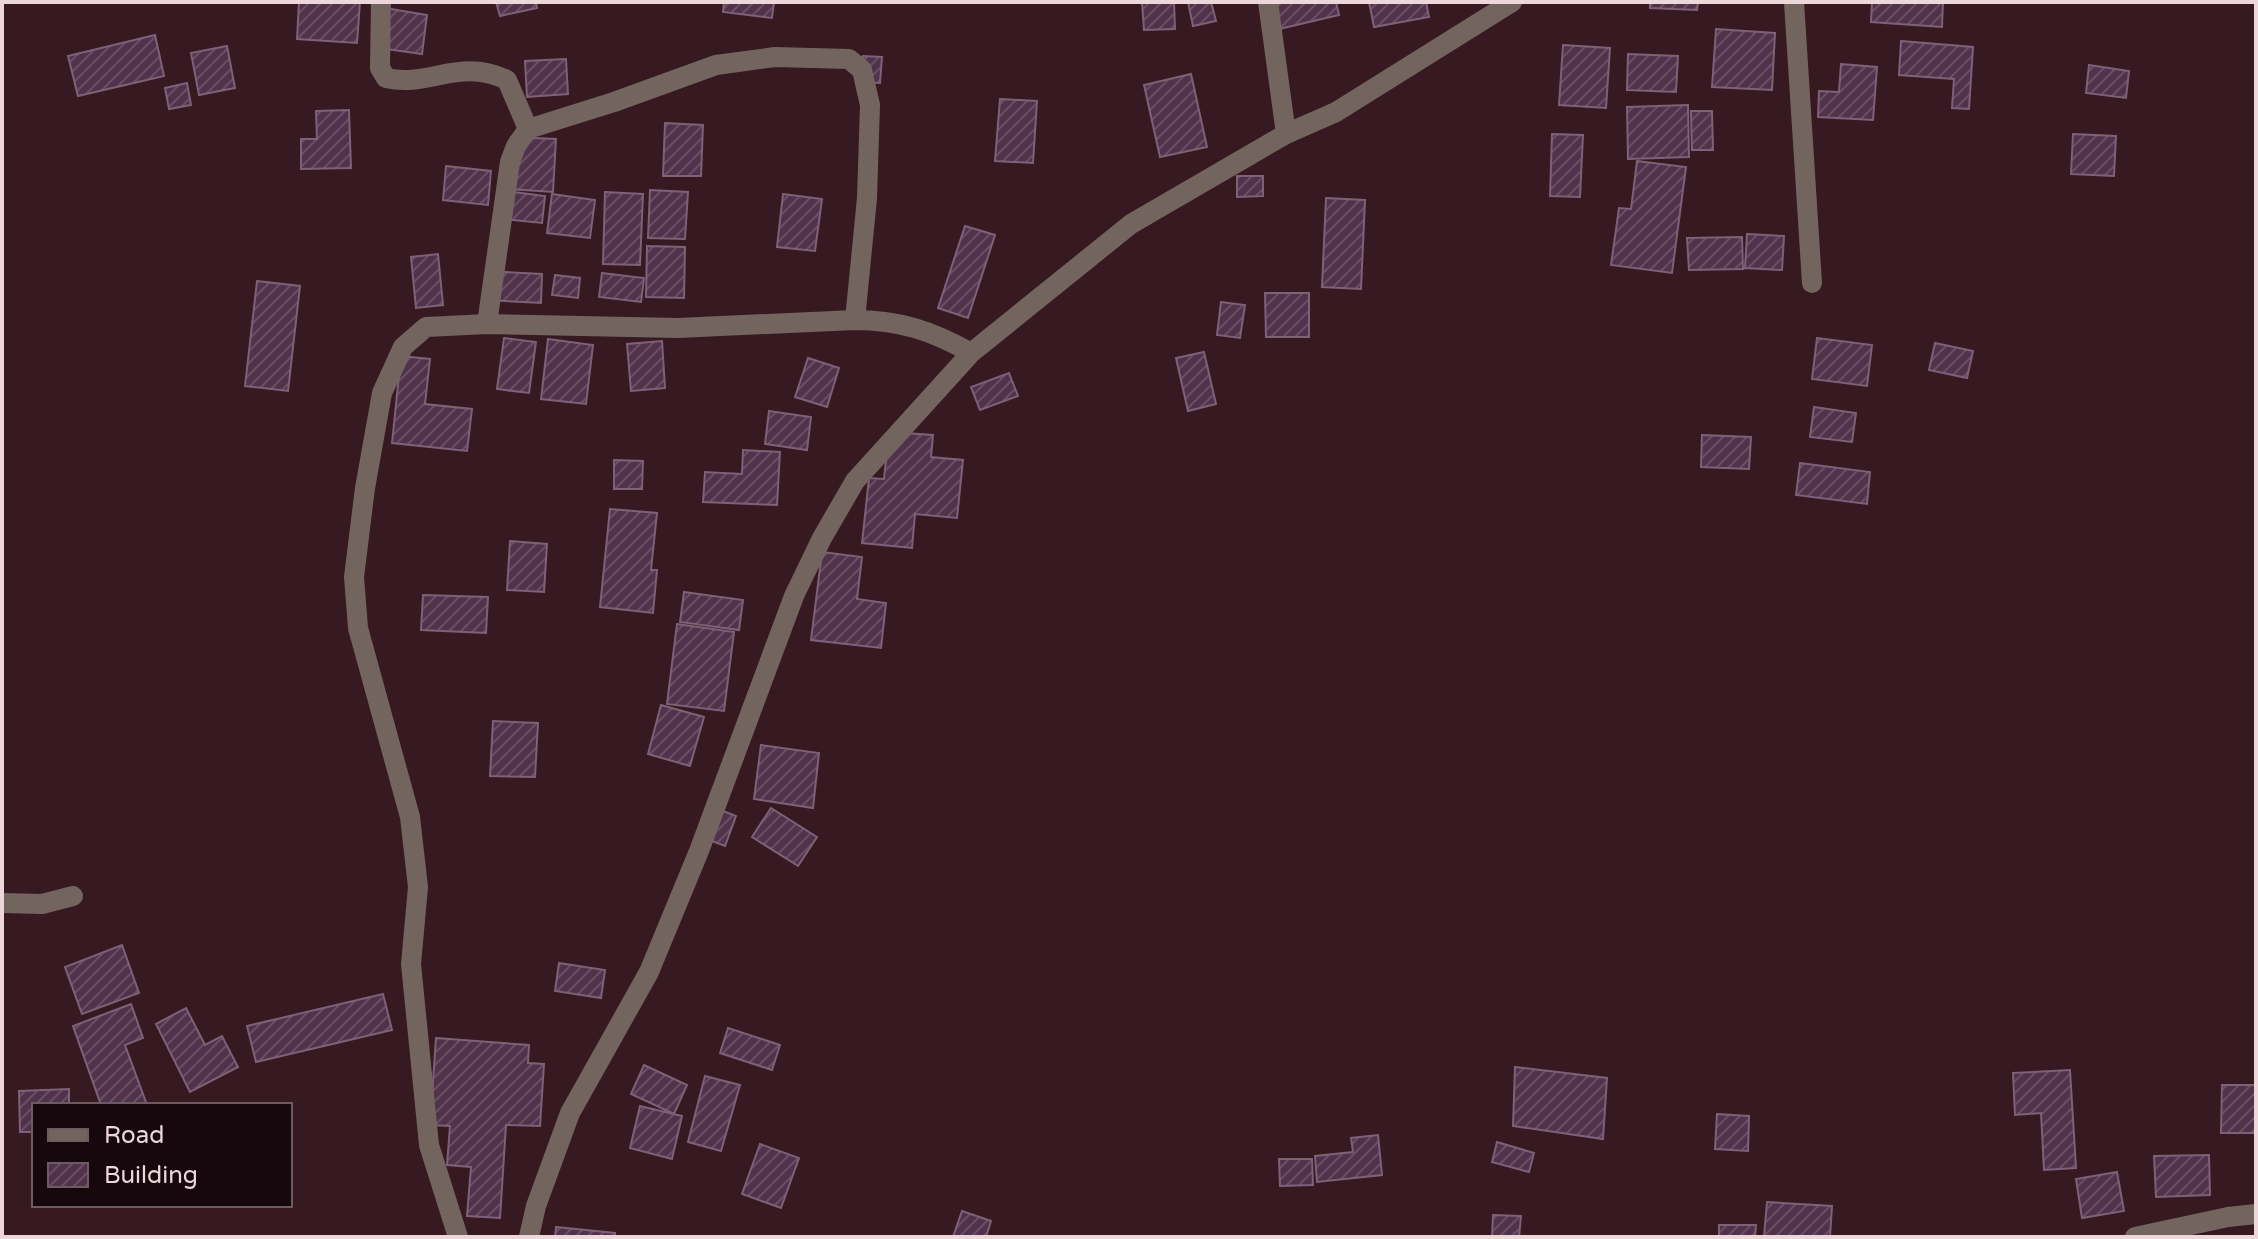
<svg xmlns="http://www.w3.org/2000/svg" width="2258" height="1239" font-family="'Varela Round',sans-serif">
<defs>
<pattern id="building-hatch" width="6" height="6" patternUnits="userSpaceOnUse" patternTransform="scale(2)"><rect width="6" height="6" fill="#51324b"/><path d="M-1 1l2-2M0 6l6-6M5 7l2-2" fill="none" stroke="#6a4f64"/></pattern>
</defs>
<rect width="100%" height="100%" fill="#371921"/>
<path fill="url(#building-hatch)" stroke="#7e6177" stroke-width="2" d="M299,2H360L357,43L297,39Z
M496,2H536L537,8L500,16Z
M724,2H774L772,18L723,12Z
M1142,2H1174L1175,29L1144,30Z
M1188,2H1211L1216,21L1193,26Z
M1268,2H1336L1339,15L1275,30Z
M1369,2H1426L1429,17L1374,27Z
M1650,2H1698L1697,10L1650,8Z
M1872,2H1943L1942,27L1871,22Z
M385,8L427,15L422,54L379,48Z
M1716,29L1775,33L1772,90L1712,87Z
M155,35L164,76L78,96L68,56Z
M1901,41L1973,47L1969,109L1952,108L1954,79L1899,75Z
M1563,45L1610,48L1606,108L1559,105Z
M227,46L235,88L199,95L191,53Z
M1628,54L1678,56L1676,92L1627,90Z
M863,56L882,57L880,83L862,82Z
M566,59L568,94L527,97L525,61Z
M1841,64L1877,67L1873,120L1818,117L1819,91L1839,92Z
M2089,65L2129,71L2126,98L2086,93Z
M1191,74L1207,147L1160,157L1144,85Z
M187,83L191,105L169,109L165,88Z
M1000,99L1037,101L1033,163L995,161Z
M1688,105L1689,157L1628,159L1627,107Z
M349,110L351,168L301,169V139H317L316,111Z
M1691,111H1712L1713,150H1692Z
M665,123L703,125L701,176H663Z
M1552,134L1583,135L1580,197L1550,196Z
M2073,134L2116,136L2114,176L2071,174Z
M511,137L556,139L553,192L508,189Z
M1637,161L1686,167L1672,273L1611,265L1619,208L1631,209Z
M446,166L491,171L488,205L443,200Z
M1237,176H1263V196L1237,197Z
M650,190L688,192L685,239L648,238Z
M505,191L545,196L542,223L502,219Z
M605,192L643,194L640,265L603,264Z
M552,194L595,200L590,238L547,233Z
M783,194L822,199L815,251L777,247Z
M1326,198L1365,200L1361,289L1322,287Z
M965,226L995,235L968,318L938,308Z
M1747,234L1784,236L1782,270L1745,268Z
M1742,237L1743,269L1689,270L1687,238Z
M647,246L685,247L684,298L646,297Z
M438,254L443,305L416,308L411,257Z
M487,271L542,274L541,303L486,300Z
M602,273L644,278L641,302L599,297Z
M555,275L580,278L578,298L552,295Z
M257,281L300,286L288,391L245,386Z
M1265,293H1309V337H1266Z
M1221,302L1245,305L1240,338L1217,335Z
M504,338L536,342L529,393L497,389Z
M1817,338L1872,345L1867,386L1812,379Z
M548,339L593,345L586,404L541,399Z
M662,341L665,388L631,391L627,344Z
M1935,343L1973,351L1967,378L1929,370Z
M1204,352L1216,404L1188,411L1176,358Z
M401,356L430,359L425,404L472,409L467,451L392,443Z
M808,358L839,368L827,407L795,397Z
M1009,373L1018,396L980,410L971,387Z
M1814,407L1856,413L1852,442L1810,437Z
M769,411L811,417L807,450L765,444Z
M889,432L933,435L931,457L963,460L957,518L915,514L912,548L862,543L869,478L884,479Z
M1702,435L1751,437L1749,469L1701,467Z
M743,450L780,452L777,505L703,502L705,472L742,474Z
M614,460L643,461L642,489H614Z
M1800,463L1870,472L1867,504L1796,495Z
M610,509L657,513L651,570H657L653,613L600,607Z
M510,541L547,544L544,592L507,590Z
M822,552L862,557L857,599L886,603L881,648L811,640Z
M684,592L743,600L739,630L680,622Z
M423,595L488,597L486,633L421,630Z
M677,624L734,632L724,711L667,704Z
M661,705L704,717L690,766L648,754Z
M493,721L538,723L535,777L490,776Z
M761,745L819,753L813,808L754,799Z
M713,807L736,816L725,846L701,837Z
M771,808L817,837L798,866L752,837Z
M122,945L139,993L82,1014L65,967Z
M559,963L605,970L601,998L555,991Z
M383,994L392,1030L256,1062L247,1026Z
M131,1004L143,1038L125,1045L147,1105H101L73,1026Z
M186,1008L205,1045L222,1036L238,1067L190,1092L156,1024Z
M728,1028L780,1045L772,1070L720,1053Z
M436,1038L529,1045L528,1063L544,1064L540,1126L506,1125L500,1218L467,1216L471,1167L447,1165L450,1126L430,1125Z
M644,1065L687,1085L674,1114L631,1094Z
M1515,1067L1607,1078L1603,1139L1513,1126Z
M2070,1070L2076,1168L2044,1170L2041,1113L2015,1115L2013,1073Z
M705,1076L740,1085L721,1151L688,1142Z
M2222,1085H2256V1133H2221Z
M69,1089V1105H34V1132H20L19,1091Z
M640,1106L682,1116L672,1159L630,1148Z
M1717,1114L1749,1116L1748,1151L1715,1149Z
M1378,1135L1382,1175L1317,1182L1315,1156L1353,1152L1351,1138Z
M1497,1142L1534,1153L1529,1172L1492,1162Z
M760,1144L799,1158L781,1208L742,1194Z
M2209,1155L2210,1195L2156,1197L2154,1156Z
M1279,1159H1312L1313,1185L1280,1186Z
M2117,1172L2124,1211L2082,1218L2076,1179Z
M1767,1202L1832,1206L1830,1237H1764Z
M962,1211L991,1221L986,1237H953Z
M1493,1215L1521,1216L1519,1237H1492Z
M1719,1225H1756L1755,1237H1719Z
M556,1227L615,1233V1237H555Z"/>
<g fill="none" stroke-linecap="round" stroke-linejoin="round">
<path stroke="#74645f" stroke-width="20" d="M381,2L380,68L386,78C429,88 459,57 507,80L528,129
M1268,2L1286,134
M1794,2L1812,283
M487,324L510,162L516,146L528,129L614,102L716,65L775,57L849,59L862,70L870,105L867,198L855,320
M2,903L42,904L73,896
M458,1237L429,1145L411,964L418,887L410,817L358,628L354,577L365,488L382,393L403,347L426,327L487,324L678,328L855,320C899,320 933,331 971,353
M529,1237L536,1206L570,1113L649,972L699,851L794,596L822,538L855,481L971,353L1131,224L1286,134L1336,112L1512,2
M2135,1237L2228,1217L2256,1214"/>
</g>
<rect width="2258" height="1239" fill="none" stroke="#edd7db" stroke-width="8"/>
<rect x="32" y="1103" width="260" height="104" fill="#16080c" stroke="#6c5b5f" stroke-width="2"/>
<rect x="48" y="1129" width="40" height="12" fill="#74645f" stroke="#6c5b5f" stroke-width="2"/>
<text x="104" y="1143" font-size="24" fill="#edd7db">Road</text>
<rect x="48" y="1163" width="40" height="24" fill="url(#building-hatch)" stroke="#6c5b5f" stroke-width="2"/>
<text x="104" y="1183" font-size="24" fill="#edd7db">Building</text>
</svg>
